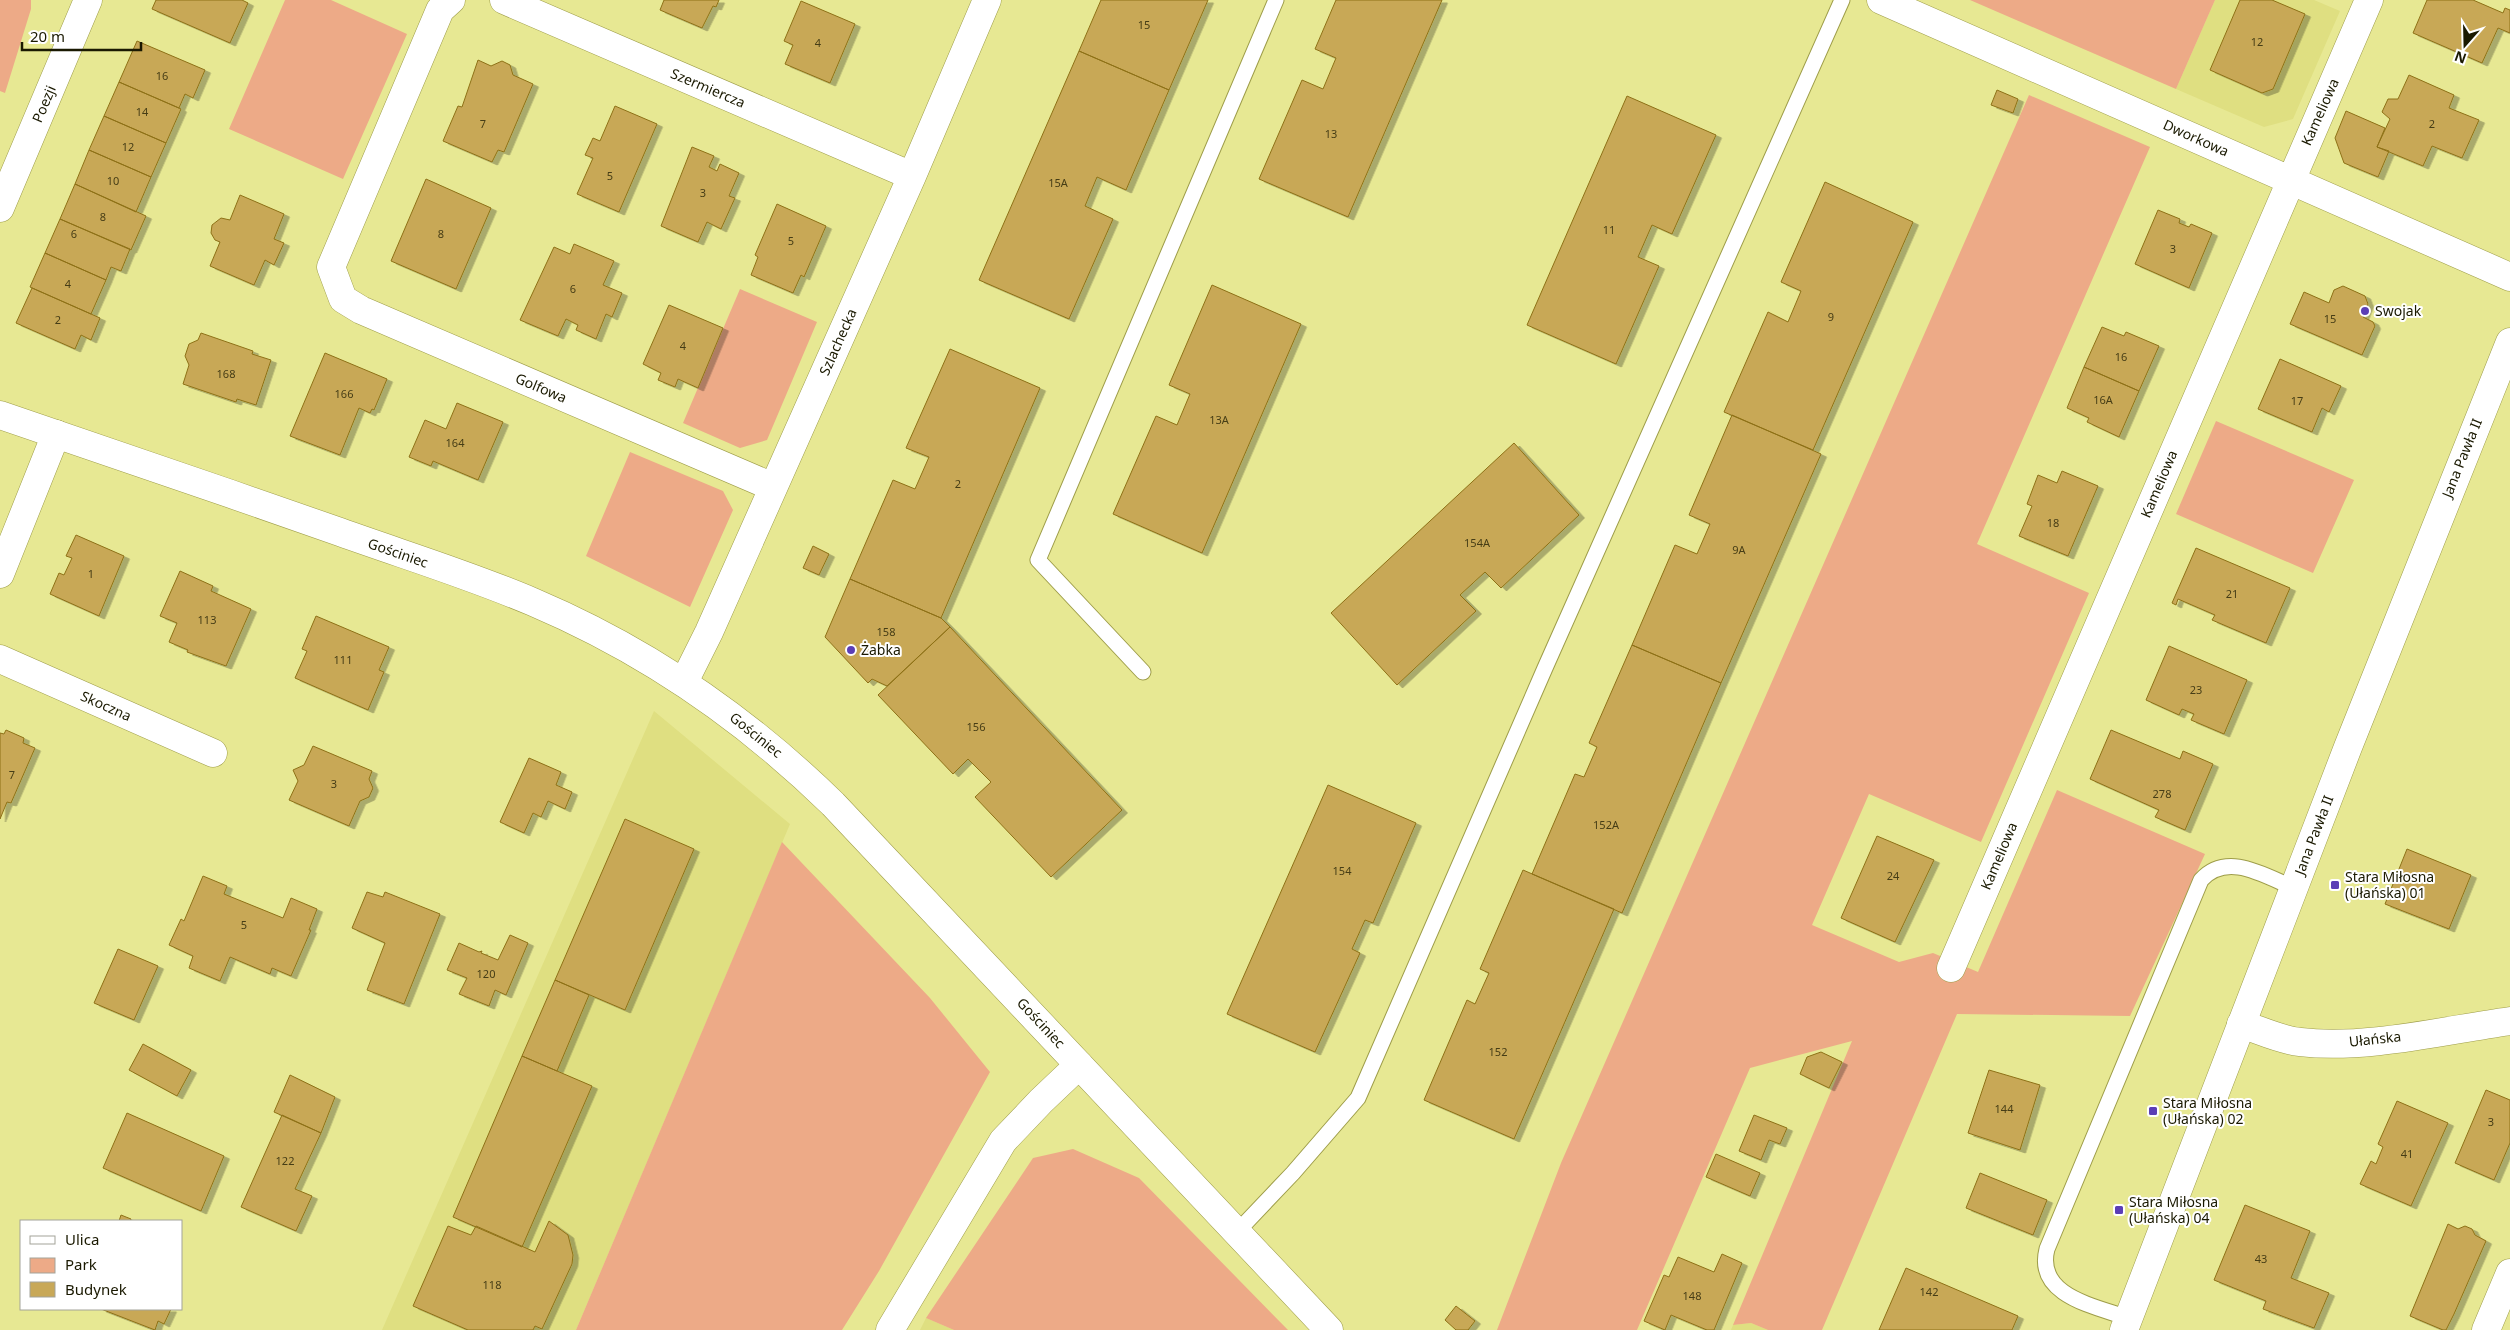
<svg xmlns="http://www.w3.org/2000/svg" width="2510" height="1330" font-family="'Noto Sans',sans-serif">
<defs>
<filter id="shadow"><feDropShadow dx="5.5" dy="3" stdDeviation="0" flood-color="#0004"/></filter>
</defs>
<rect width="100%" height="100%" fill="#e7e893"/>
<path fill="#dfdf81" d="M2215,0H2314L2340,11L2293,119L2264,127L2176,89Z
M654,711L790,824L576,1330H382Z
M926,1318L954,1330H920Z
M1751,1323L1768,1330H1731L1733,1325Z"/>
<path fill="#edaa87" d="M0,0H31V9L5,93L0,91Z
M285,0H331L407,34L343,179L229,129Z
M1970,0H2215L2176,89Z
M2029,95L2150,147L1977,544L2089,593L1981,842L1869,794L1812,925L1899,962L1933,953L1978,972L2057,790L2205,854L2130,1016L1957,1014L1822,1330H1768L1751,1323L1733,1325L1852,1041L1750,1068L1637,1330H1497L1561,1163Z
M740,289L817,322L767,440L740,448L683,423Z
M2216,421L2354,480L2313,573L2176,514Z
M630,452L723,491L733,510L690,607L586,556Z
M782,842L930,998L990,1072L879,1271L842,1330H576Z
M1073,1149L1139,1178L1288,1330H954L926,1318L1033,1158Z"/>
<path fill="#c8a857" stroke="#8e7117" filter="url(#shadow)" d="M156,0H242L248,3L230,43L152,9Z
M664,0H719L716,7L713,6L702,28L660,10Z
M1101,0H1208L1169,90L1079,51Z
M1336,0H1442L1348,217L1259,179L1302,80L1323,89L1336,58L1315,49Z
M2240,0H2272L2305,14L2273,89L2262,93L2210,70Z
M2427,0H2473L2503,13L2505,8L2510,10V33L2498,28L2482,63L2413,33Z
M801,1L855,24L830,83L785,64L793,45L784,41Z
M137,41L205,70L193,98L185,94L179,108L119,82Z
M1079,51L1169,90L1126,190L1097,177L1085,206L1113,219L1069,319L979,280Z
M478,60L491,66L502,61L510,65L513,75L533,84L504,152L498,150L492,162L443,141L458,106L462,107Z
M2409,75L2454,95L2449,108L2479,120L2462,158L2432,146L2423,166L2377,147L2390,119L2382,112L2388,99H2398Z
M119,82L181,109L166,143L104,116Z
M1997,90L2018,99L2013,113L1991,105Z
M1627,96L1716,135L1672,234L1652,225L1638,257L1659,266L1616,364L1527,325Z
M615,106L657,124L619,212L577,194L593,158L585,155L593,138L600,141Z
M2346,111L2385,128L2377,147L2389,151L2378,177L2344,163L2335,138Z
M104,116L166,143L151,177L89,150Z
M692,147L714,156L709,167L717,171L720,164L739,173L729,196L735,198L721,229L707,222L698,242L661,226Z
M89,150L151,177L136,212L75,184Z
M426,179L491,208L456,289L391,261Z
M1825,182L1913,222L1813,450L1724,412L1768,312L1788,322L1801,291L1781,282Z
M75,184L146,216L131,250L60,219Z
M240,195L284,214L274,239L284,243L274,265L265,260L254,285L210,266L220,242L215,240L211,233L212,225L221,218L230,220Z
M777,204L826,226L804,277L801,275L793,293L751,275L758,257L755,255Z
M2158,210L2180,219L2179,223L2189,227L2191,224L2212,233L2189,288L2135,264Z
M60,219L130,249L121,271L111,267L106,280L45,253Z
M574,244L614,261L603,285L622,293L612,317L606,314L596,339L576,330L578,325L566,319L558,336L520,320L554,247L570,254Z
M45,253L106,280L91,314L30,287Z
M1212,285L1301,324L1202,553L1113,514L1156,416L1177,425L1190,394L1169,385Z
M2343,286L2365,296L2368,304L2363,317L2373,322L2375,326L2362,355L2290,324L2304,292L2329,303L2334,290Z
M32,288L100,318L91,340L81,335L75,349L16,323Z
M669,305L723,328L698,388L678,379L675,387L658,380L661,373L643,364Z
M2102,327L2124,336L2126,332L2159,346L2139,391L2084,367Z
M201,333L253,351L252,354L271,360L256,405L237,399L236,402L183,384L189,365L185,356L189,344L198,340Z
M950,349L1040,388L941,618L850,579L893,480L915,489L929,457L906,448Z
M325,353L387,379L374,410L372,409L370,413L359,408L340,455L290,436Z
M2280,359L2341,386L2329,412L2322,408L2312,432L2258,409Z
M2084,367L2139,391L2119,437L2087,422L2089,418L2067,408Z
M457,403L503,422L478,480L433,461L431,466L409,457L425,420L446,429Z
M1732,415L1821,454L1721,683L1632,645L1675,545L1697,554L1710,524L1689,515Z
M1514,443L1579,515L1501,588L1485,572L1460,595L1476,611L1397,685L1331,613Z
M2062,471L2098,486L2068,556L2019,536L2032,506L2027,504L2038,475L2057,483Z
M76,535L124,556L99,616L50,594L59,573L64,575L72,558L66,556Z
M813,546L829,554L819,575L803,568Z
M2196,548L2290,588L2266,643L2212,620L2215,615L2178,599L2176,605L2172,603Z
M180,571L213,586L211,591L251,609L226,666L187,652L188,650L169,642L177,623L160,616Z
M850,579L941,618L950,627L887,686L872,679L868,683L825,637Z
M316,616L389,647L379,670L384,672L368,710L295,678L307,651L302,649Z
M950,627L1122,810L1051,877L975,797L991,782L968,759L953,774L878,695Z
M1632,645L1721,683L1622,913L1532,874L1575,774L1584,777L1597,747L1589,743Z
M2169,646L2247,680L2224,734L2191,720L2194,714L2182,709L2179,715L2146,700Z
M6,730L24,738L23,743L35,748L11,803L7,802L0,819V733L4,734Z
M2111,730L2180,759L2183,751L2213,764L2185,830L2155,817L2159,810L2090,779Z
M313,746L372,771L369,779L373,788L369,797L360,801L349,826L289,800L298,781L293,770L304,765Z
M529,758L561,772L556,785L572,792L565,809L548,801L541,817L533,813L524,833L500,822Z
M1328,785L1416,823L1373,923L1365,920L1352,949L1360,953L1315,1052L1227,1014Z
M625,819L694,849L625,1010L555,980Z
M1877,836L1934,860L1895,942L1841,918Z
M2407,849L2471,875L2449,929L2385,904Z
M1523,870L1614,909L1514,1139L1424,1100L1467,1000L1475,1004L1489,973L1480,969Z
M203,876L227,886L224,894L283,918L291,898L317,909L309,930H311L291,976L272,968L270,974L230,957L220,981L189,968L193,956L169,945L181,919L184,921Z
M367,892L383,897L385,892L440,914L404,1004L367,990L385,943L352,928Z
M510,935L528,943L506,995L495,990L489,1006L459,994L467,978L447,970L459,943L479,952L482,951L481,953L498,960Z
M118,949L158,966L134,1020L94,1003Z
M555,980L589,995L557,1071L522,1056Z
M143,1044L191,1070L177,1096L129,1070Z
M1821,1052L1842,1062L1829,1088L1800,1074L1807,1057Z
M522,1056L592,1086L522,1247L453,1217Z
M1989,1070L2040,1085L2020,1150L1968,1133Z
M290,1075L335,1097L321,1133L274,1112Z
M2486,1090L2510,1100V1143L2494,1180L2455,1163Z
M2397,1101L2448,1123L2411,1206L2360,1184L2371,1161L2376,1164L2383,1147L2378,1144Z
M127,1113L224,1156L201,1211L103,1168Z
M282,1115L321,1133L295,1189L312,1196L296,1231L241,1207Z
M1754,1115L1787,1128L1780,1144L1769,1140L1761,1160L1739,1151Z
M1716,1154L1760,1173L1750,1196L1706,1177Z
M1980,1173L2047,1200L2033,1235L1966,1208Z
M2245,1205L2310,1231L2291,1278L2329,1293L2314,1328L2263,1309L2266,1301L2214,1280Z
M121,1215L131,1219L130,1221H119Z
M549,1221L568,1235L573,1255L572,1264L542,1329L535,1326L533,1330H468L413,1306L448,1226L471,1235L476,1226L535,1252Z
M2448,1224L2458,1229L2465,1226L2472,1229L2475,1235L2486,1241L2454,1314L2446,1330H2443L2410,1316Z
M1722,1254L1742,1263L1714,1330H1707L1671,1315L1665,1330L1644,1321L1664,1275L1669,1277L1678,1257L1714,1272Z
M1906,1268L2018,1316L2012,1330H1879Z
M1456,1306L1475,1321L1468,1330H1456L1445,1320Z
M101,1309H171L164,1324L158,1321L155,1330Z"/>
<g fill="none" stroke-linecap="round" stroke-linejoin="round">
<g stroke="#9e9d49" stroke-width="17">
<path id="lane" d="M1143,672L1038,560L1276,0
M1236,1233L1293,1173L1358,1098L1545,668L1842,0
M2128,1318C2095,1306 2035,1296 2047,1249L2201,880C2227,851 2265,876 2294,888"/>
</g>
<g stroke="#9e9d49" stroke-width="29">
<path id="street" d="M451,0L440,10L331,267L343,299L361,310L773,487
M504,0L912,176
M1881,0L2510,277
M0,208L88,0
M0,574L56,434
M0,659L213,753
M684,682L709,632L912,176L987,0
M1951,968L2369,0
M2241,1024C2260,1030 2280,1040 2300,1042C2365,1050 2445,1030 2510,1021
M890,1330L1003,1141L1041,1101L1079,1065
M2486,1330L2510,1273"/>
</g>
<g stroke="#9e9d49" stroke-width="29">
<path id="secondary" d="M0,415C113,454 227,492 340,532C404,555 470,575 533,602C646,650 745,718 833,804L1329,1330
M2124,1330L2348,747L2510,342"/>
</g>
<use href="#lane" stroke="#fff" stroke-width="15"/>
<use href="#street" stroke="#fff" stroke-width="28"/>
<use href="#secondary" stroke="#fff" stroke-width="28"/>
</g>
<g fill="#5b3eb6" stroke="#fff" stroke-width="2">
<circle cx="2365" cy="311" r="5"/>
<circle cx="851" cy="650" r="5"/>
<rect x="2330" y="880" width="10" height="10" rx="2.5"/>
<rect x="2148" y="1106" width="10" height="10" rx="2.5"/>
<rect x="2114" y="1205" width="10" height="10" rx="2.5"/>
</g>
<g text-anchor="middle" stroke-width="4" stroke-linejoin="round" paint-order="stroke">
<g font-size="11" fill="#463d16">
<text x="1144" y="29">15</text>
<text x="2257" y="46">12</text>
<text x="818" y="47">4</text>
<text x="162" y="80">16</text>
<text x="142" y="116">14</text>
<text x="483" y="128">7</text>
<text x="2432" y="128">2</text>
<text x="1331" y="138">13</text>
<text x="128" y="151">12</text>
<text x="610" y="180">5</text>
<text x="113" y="185">10</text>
<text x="1058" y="187">15A</text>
<text x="703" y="197">3</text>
<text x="103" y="221">8</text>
<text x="1609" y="234">11</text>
<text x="74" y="238">6</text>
<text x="441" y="238">8</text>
<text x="791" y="245">5</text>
<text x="2173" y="253">3</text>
<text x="68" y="288">4</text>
<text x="573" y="293">6</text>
<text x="1831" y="321">9</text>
<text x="2330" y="323">15</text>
<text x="58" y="324">2</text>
<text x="683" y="350">4</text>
<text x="2121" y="361">16</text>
<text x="226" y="378">168</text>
<text x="344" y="398">166</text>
<text x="2103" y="404">16A</text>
<text x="2297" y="405">17</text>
<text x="1219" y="424">13A</text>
<text x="455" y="447">164</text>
<text x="958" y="488">2</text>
<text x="2053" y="527">18</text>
<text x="1477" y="547">154A</text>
<text x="1739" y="554">9A</text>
<text x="91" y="578">1</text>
<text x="2232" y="598">21</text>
<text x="207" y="624">113</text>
<text x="886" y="636">158</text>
<text x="343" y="664">111</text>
<text x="2196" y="694">23</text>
<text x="976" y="731">156</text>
<text x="12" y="779">7</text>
<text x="334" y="788">3</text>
<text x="2162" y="798">278</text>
<text x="1606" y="829">152A</text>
<text x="1342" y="875">154</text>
<text x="1893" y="880">24</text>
<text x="244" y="929">5</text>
<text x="486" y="978">120</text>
<text x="1498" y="1056">152</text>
<text x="2004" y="1113">144</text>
<text x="2491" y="1126">3</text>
<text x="2407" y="1158">41</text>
<text x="285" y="1165">122</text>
<text x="2261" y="1263">43</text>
<text x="492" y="1289">118</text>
<text x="1929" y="1296">142</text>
<text x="1692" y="1300">148</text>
</g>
<g font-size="14" fill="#1a1901" stroke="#fff">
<text transform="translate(708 88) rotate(23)" y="5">Szermiercza</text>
<text transform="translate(44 104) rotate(-67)" y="5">Poezji</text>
<text transform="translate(2320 112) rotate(-66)" y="5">Kameliowa</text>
<text transform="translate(2196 138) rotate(24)" y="5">Dworkowa</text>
<text transform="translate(838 342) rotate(-66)" y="5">Szlachecka</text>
<text transform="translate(541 388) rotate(23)" y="5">Golfowa</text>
<text transform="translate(2462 458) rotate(-68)" y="5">Jana Pawła II</text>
<text transform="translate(2159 484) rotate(-67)" y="5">Kameliowa</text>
<text transform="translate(398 553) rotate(19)" y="5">Gościniec</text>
<text transform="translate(106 706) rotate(24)" y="5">Skoczna</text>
<text transform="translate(756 735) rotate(39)" y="5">Gościniec</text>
<text transform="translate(2314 835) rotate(-69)" y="5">Jana Pawła II</text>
<text transform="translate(1999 856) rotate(-67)" y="5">Kameliowa</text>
<text transform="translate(1041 1023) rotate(47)" y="5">Gościniec</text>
<text transform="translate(2375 1039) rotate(-6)" y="5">Ułańska</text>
</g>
<g font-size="14" fill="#1a1901" stroke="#fff" text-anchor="start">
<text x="2375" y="316">Swojak</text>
<text x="861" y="655">Żabka</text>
<text x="2345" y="882">Stara Miłosna<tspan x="2345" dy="16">(Ułańska) 01</tspan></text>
<text x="2163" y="1108">Stara Miłosna<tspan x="2163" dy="16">(Ułańska) 02</tspan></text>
<text x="2129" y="1207">Stara Miłosna<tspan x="2129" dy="16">(Ułańska) 04</tspan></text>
</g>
</g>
<rect x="20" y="1220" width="162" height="90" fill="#ffffff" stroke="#a3a399"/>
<rect x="30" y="1236" width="25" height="8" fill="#ffffff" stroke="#a3a399"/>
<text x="65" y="1245" font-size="15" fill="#1a1901">Ulica</text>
<rect x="30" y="1258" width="25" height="15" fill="#edaa87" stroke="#a3a399"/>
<text x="65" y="1270" font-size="15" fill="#1a1901">Park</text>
<rect x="30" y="1282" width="25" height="15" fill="#c8a857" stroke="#a3a399"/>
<text x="65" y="1295" font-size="15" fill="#1a1901">Budynek</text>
<g transform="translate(2465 45) rotate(200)" stroke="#ffffff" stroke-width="4" paint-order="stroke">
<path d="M0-4L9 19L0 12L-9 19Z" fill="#1a1901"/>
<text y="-8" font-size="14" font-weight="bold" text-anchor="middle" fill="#1a1901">N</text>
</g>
<path d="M22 42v8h119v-8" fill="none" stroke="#1a1901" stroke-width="2.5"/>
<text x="30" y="42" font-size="15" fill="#1a1901" stroke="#ffffff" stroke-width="4" paint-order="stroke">20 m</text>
</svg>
